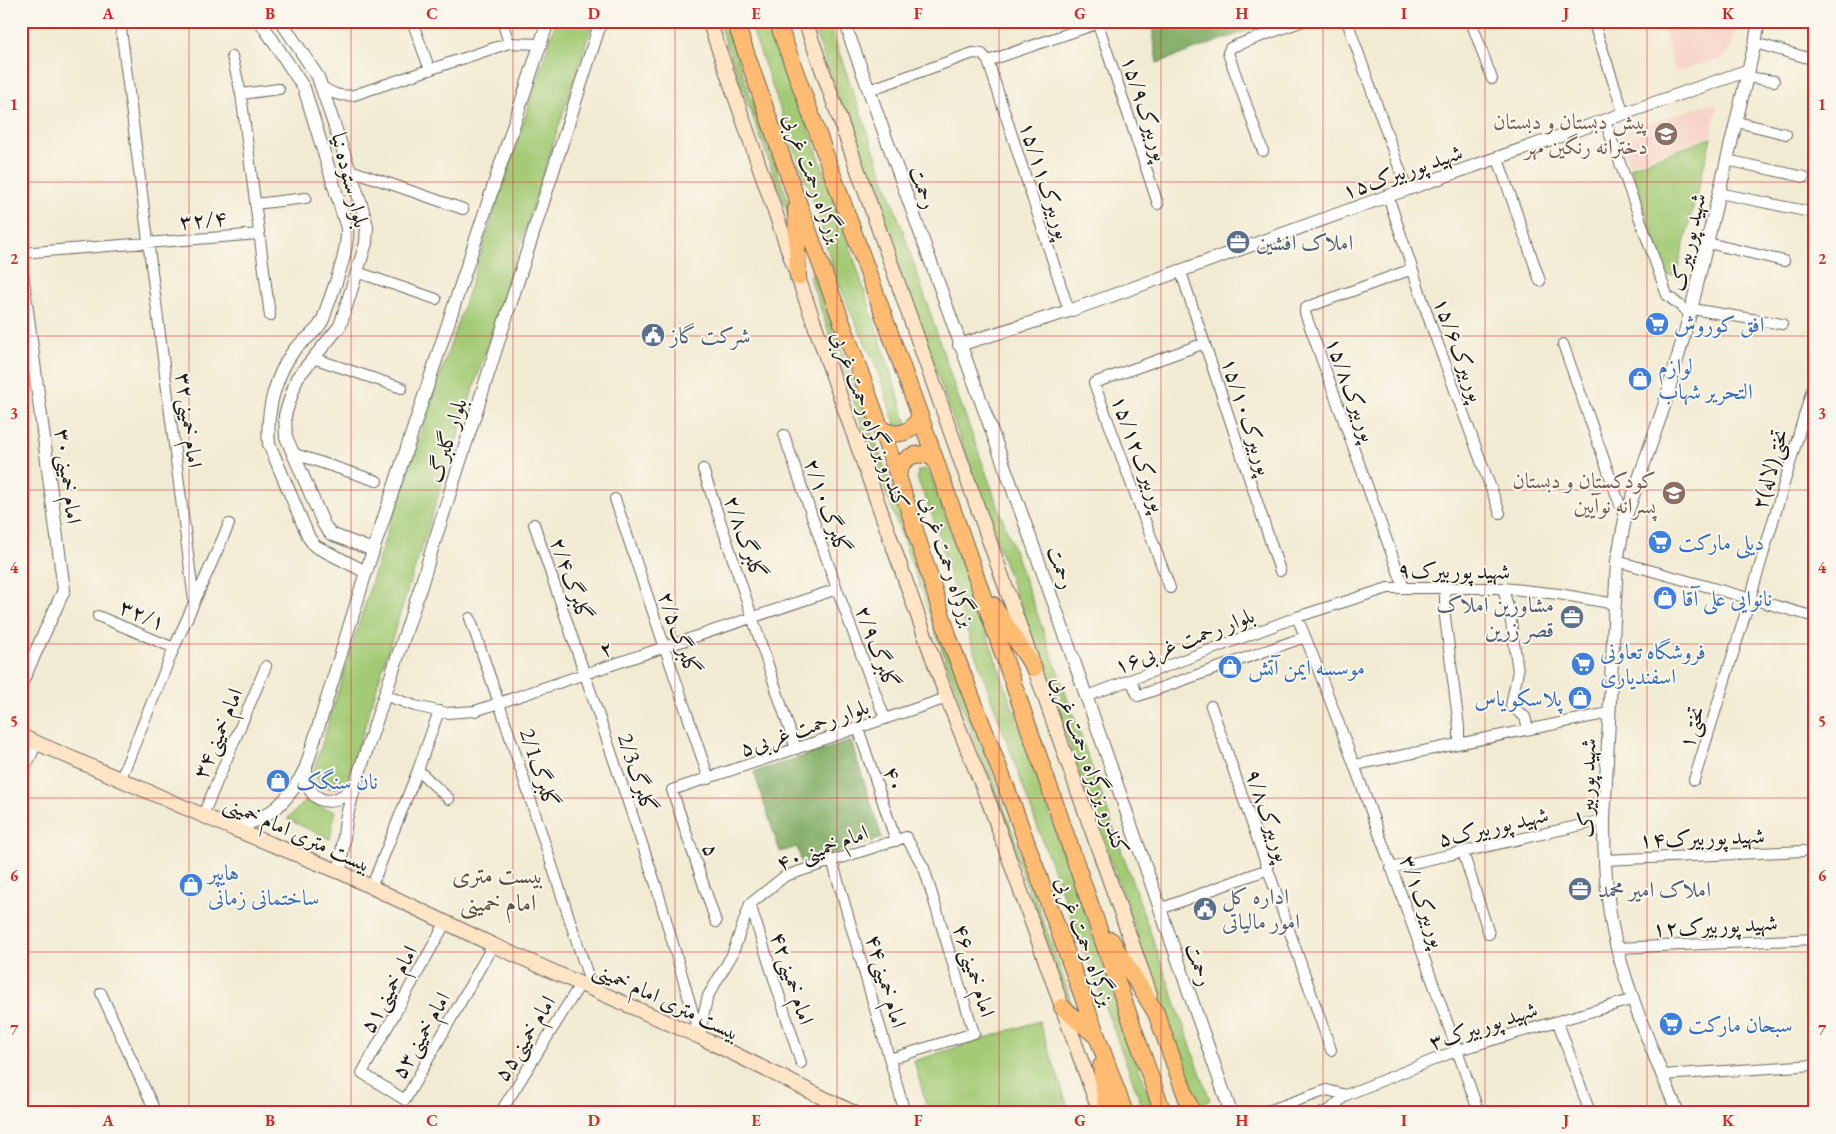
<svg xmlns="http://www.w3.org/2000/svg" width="1836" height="1134" font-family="'EB Garamond',Amiri,serif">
<rect width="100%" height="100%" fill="#fbf7ec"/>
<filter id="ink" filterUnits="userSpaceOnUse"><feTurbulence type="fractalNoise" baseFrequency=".02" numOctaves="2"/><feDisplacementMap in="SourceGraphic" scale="10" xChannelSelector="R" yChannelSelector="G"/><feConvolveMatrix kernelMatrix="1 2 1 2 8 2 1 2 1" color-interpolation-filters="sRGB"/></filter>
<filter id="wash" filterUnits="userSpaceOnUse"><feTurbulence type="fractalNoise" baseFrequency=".0096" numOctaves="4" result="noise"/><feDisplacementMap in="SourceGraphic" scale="20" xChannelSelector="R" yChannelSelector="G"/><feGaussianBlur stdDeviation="1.12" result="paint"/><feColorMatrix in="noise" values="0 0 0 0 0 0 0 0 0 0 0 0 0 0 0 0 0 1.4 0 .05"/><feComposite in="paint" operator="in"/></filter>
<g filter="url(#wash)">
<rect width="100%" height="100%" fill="#f2ebd3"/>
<path fill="#f7d1c7" d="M1661,21H1738L1732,46L1721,59L1675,71Z
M1711,103L1717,108L1711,136L1629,164L1619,133Z"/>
<path fill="#a3ca75" stroke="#607348" d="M556,21H593L384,663L348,782C332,793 322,789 313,773L388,529L470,287Z
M718,21H724L790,206L792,225Z
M749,21H771L849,243L905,417L907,424L898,429L895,424L876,366L851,313L832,266L817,212Z
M811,21H828L905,237L954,385L1038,616L1210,1100L1198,1106Z
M1711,138L1676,275L1666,276L1630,167Z
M813,274L869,423L1067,988L1072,1007L1060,981L809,276Z
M926,469L932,478L1155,1113H1145L1043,842L958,606L936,525L917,478L918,470Z
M308,799L323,808L335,811L330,839L287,819Z
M1039,1021L1070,1113H933L927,1108L914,1061Z"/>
<path fill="#82ae66" stroke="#4f6541" d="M1151,21H1275L1157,63Z
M851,741L882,838L802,863L797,847L780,852L754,772Z"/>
</g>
<g filter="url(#ink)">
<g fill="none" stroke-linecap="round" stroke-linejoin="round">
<g stroke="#67645c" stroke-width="12">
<path id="minor" d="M120,21L194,601
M412,21L430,70
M502,21L509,43
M844,21L850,38
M1347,21L1407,190
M1471,21L1492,79
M1593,21L1624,114
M1755,43L1815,60
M232,56L241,94
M988,61L1096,24L1099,27L1158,204
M1747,77L1774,81
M321,86C333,94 340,97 354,95L509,43L541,44
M869,90L973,53L982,54L988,61L1069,311
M1605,121L1667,295L1690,314
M1737,122L1786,134
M1263,151L1228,53L1230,48L1237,45L1303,21
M1498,159L1540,281
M1727,160L1804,177
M350,170L463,209
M1719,193L1815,213
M1388,196L1431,325L1500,513
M255,204L306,198
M1708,243L1784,261
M21,253L259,234
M357,272L436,299
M1181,272L1280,571
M1692,309L1782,324
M270,316L241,94L279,89
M1563,344L1625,519
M313,358L402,388
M784,435L837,589L885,719
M292,453L377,481
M703,469L796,749
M615,499L709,779
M534,524L656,885L699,1034
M1617,561L1815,617
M1170,588L1094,383L1205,343
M1404,588L1305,313V309L1308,307L1412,269
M1445,588V617L1459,727V743
M1503,588L1510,615L1518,671L1511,706L1525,717L1528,729
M98,616L174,648
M1297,617C1332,700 1361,785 1392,869C1421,950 1451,1031 1479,1113
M470,618L499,703L592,988
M1131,680L1138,696L1305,637
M384,695L415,706L447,713L475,711L837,589
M1085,697L1297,617L1388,588H1503L1559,594L1615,604
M1211,706L1331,1050
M858,728L896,841
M1355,765L1609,713
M418,770L449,799
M21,777L37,743
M121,778L174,648L229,524
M1694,780L1750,599L1815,379
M203,815L266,666
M1463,852L1489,934
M832,860L905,1113
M1604,860L1803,851
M1391,868L1604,820
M371,888L418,770L439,711
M750,904L801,1063
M1160,909L1268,869
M446,922L362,1073L405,1100L493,945
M716,922L672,790L947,698
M1617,948L1815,939
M101,993L156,1113
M1558,1022L1590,1113
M700,1037L703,1016L708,996L732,955L750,904L785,876L906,837L924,868L974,1033L890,1059
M1662,1075L1815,1065
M500,1113L581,983
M1262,1113L1327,1090L1346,1095
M1322,1113L1330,1110L1346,1095L1458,1050L1634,999"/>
</g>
<g stroke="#67645c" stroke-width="14">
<path id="tertiary" d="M260,21L304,88L347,228C348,253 337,278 329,302C326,308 325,317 321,323C315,334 302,341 294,350C275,376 266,412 269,444L309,538L315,546L366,572
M281,21L318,77L361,204L367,226L366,243L340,326L297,378L285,415L286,437L324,525L331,534L373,550
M850,38L1057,612L1231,1113
M21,265L64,590L21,684
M959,345L1069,311L1388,196L1749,70
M306,767C306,775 306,784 311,791C323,808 342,800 353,787
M234,829C271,817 289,802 306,767L366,572L548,21
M340,872L346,819L355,785L420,589L433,546L601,21
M1678,1113C1656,1059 1632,1005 1617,948C1606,907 1604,863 1604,820L1617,561L1625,519L1664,406L1690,314L1755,43L1759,21"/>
</g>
<g stroke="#67645c" stroke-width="16">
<path id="secondary" d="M709,21L789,252L947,698L990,805L1100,1113
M805,21L1150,994
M21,736L234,829L340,872L493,945L700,1037L854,1113"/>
</g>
<g stroke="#67645c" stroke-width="18">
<path id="trunk" d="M735,21L795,194L898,476L949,638L1007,789L1125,1113
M777,21L920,416L1163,1113
M796,209L798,277
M881,429C898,438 912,433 920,416
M898,476C901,456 918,449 935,459
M993,605L1034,668
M1111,940L1156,1013L1192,1113
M1062,1007L1097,1037
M1101,1066L1107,1113"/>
</g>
<use href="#minor" stroke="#fff" stroke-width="10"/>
<use href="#tertiary" stroke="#fff" stroke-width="12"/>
<use href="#secondary" stroke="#ffe4c6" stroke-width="14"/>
<use href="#trunk" stroke="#ffbb71" stroke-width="16"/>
</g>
</g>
<path fill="none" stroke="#d62828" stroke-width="1" stroke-opacity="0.55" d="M189,21V1113M351,21V1113M513,21V1113M675,21V1113M837,21V1113M999,21V1113M1161,21V1113M1323,21V1113M1485,21V1113M1647,21V1113M21,182H1815M21,336H1815M21,490H1815M21,644H1815M21,798H1815M21,952H1815"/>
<defs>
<g id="school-disc" transform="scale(1.25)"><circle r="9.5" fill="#8d6e63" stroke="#fbf7ec"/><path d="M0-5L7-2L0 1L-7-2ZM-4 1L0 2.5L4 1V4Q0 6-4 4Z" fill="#fff"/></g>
<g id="office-disc" transform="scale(1.25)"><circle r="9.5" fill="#5c6f8a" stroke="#fbf7ec"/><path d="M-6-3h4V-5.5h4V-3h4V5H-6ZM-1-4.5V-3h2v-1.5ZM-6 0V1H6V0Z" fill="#fff"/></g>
<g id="supermarket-disc" transform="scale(1.25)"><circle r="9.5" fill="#3f7fe0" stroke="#fbf7ec"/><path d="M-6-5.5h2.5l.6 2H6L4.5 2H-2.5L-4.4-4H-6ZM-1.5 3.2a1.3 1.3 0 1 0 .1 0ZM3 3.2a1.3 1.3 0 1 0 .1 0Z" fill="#fff"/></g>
<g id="civic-disc" transform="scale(1.25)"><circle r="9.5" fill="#5c6f8a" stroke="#fbf7ec"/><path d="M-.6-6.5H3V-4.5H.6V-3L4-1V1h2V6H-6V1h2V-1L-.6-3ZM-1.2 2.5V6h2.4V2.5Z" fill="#fff"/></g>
<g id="shop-disc" transform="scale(1.25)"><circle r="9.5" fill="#3f7fe0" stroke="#fbf7ec"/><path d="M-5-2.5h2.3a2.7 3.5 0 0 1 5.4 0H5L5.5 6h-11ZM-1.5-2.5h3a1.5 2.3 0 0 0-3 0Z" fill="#fff"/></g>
</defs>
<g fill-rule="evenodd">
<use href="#school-disc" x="1666" y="134"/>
<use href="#office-disc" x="1238" y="242"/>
<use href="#supermarket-disc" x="1657" y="324"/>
<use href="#civic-disc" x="653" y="335"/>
<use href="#shop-disc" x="1640" y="379"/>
<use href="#school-disc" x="1674" y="493"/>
<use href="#supermarket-disc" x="1660" y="542"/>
<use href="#shop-disc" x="1665" y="598"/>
<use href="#office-disc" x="1572" y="617"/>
<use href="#supermarket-disc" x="1583" y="664"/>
<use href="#shop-disc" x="1230" y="667"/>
<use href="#shop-disc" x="1580" y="698"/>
<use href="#shop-disc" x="278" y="781"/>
<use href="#shop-disc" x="191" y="885"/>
<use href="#office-disc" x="1580" y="889"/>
<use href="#civic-disc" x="1205" y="909"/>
<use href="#supermarket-disc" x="1671" y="1024"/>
</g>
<g text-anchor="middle" stroke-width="4" stroke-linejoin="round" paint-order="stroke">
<g font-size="22" fill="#1c1c1c" stroke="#fbf7ec">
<text transform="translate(1146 108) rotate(72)" y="8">پوربیرک۱۵/۹</text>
<text transform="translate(1402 171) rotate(-19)" y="8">شهید پوربیرک۱۵</text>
<text transform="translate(814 178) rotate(70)" y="8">بزرگراه رحمت غربی</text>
<text transform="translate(351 180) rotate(76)" y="8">بلوار ستوده نیا</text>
<text transform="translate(1046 180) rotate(72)" y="8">پوربیرک۱۵/۱۱</text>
<text transform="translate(924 187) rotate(70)" y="8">رحمت</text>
<text transform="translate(203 219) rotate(-5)" y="8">۳۲/۴</text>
<text transform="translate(1687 242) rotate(-77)" y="8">شهید پوربیرک</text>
<text transform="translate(1460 349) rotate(70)" y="8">پوربیرک۱۵/۶</text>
<text transform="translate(1352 389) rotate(70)" y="8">پوربیرک۱۵/۸</text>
<text transform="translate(1248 416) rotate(72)" y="8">پوربیرک۱۵/۱۰</text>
<text transform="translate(190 420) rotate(83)" y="8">امام خمینی۳۲</text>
<text transform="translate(871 420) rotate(70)" y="8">کندرو بزرگراه رحمت غربی</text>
<text transform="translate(446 440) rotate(-72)" y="8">بلوار گلبرگ</text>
<text transform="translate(1140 453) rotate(70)" y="8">پوربیرک۱۵/۱۲</text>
<text transform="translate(1769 469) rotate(-74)" y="8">۲تختی(لاله)</text>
<text transform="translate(69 476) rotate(83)" y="8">امام خمینی۳۰</text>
<text transform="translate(828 506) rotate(71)" y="8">گلبرگ۲/۱۰</text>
<text transform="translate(746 537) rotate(71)" y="8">گلبرگ۲/۸</text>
<text transform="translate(949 561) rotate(72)" y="8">بزرگراه رحمت غربی</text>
<text transform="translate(1062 567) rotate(70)" y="8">رحمت</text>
<text transform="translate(1454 570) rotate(1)" y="8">شهید پوربیرک۹</text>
<text transform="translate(572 579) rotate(71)" y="8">گلبرگ۲/۴</text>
<text transform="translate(143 614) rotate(23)" y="8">۳۲/۱</text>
<text transform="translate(680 633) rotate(71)" y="8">گلبرگ۲/۵</text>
<text transform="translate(1184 640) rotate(-21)" y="8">بلوار رحمت غربی۱۶</text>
<text transform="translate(878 647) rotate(70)" y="8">گلبرگ۲/۹</text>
<text transform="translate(606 648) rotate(-18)" y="8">۲</text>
<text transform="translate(804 727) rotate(-19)" y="8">بلوار رحمت غربی۵</text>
<text transform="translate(1691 727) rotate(-73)" y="8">تختی۱</text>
<text transform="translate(217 733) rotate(-67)" y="8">امام خمینی۳۴</text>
<text transform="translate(1091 765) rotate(70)" y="8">کندرو بزرگراه رحمت غربی</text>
<text transform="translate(540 768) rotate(72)" y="8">2/1گلبرگ</text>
<text transform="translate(638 773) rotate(72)" y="8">2/3گلبرگ</text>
<text transform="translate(895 779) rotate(71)" y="8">۴۰</text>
<text transform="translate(1586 788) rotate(-88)" y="8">شهید پوربیرک</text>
<text transform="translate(1269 815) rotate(71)" y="8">پوربیرک۹/۸</text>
<text transform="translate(1493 826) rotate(-13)" y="8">شهید پوربیرک۵</text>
<text transform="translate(298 833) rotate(24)" y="8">بیست متری امام خمینی</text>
<text transform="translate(1702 837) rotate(-2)" y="8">شهید پوربیرک۱۴</text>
<text transform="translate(822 847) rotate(-20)" y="8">امام خمینی۴۰</text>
<text transform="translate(712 850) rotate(72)" y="8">۵</text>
<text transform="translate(1424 901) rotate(70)" y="8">پوربیرک۳/۱</text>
<text transform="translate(1715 925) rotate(-3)" y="8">شهید پوربیرک۱۲</text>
<text transform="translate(1086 941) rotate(70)" y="8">بزرگراه رحمت غربی</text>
<text transform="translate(1200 964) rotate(71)" y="8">رحمت</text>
<text transform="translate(975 970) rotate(73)" y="8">امام خمینی۴۶</text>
<text transform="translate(793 978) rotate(72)" y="8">امام خمینی۴۲</text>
<text transform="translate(887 981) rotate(74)" y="8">۴۴امام خمینی</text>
<text transform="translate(388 989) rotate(-61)" y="8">امام خمینی۵۱</text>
<text transform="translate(667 1000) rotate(25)" y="8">بیست متری امام خمینی</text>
<text transform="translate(1483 1025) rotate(-18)" y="8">شهید پوربیرک۳</text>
<text transform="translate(420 1035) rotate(-60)" y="8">امام خمینی۵۳</text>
<text transform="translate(524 1038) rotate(-58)" y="8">امام خمینی۵۵</text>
</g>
<g font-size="22" fill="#785e54" stroke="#fbf7ec" text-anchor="end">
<text x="1648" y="129">پیش دبستان و دبستان<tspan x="1648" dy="25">دخترانه رنگین مهر</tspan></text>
<text x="1656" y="488">کودکستان و دبستان<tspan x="1656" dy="25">پسرانه نوآیین</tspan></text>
</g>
<g font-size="22" fill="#4e5e75" stroke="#fbf7ec" text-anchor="start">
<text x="1256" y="250">املاک افشین</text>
<text x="670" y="343">شرکت گاز</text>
<text x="1554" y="612" text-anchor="end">مشاورین املاک<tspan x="1554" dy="25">قصر زرین</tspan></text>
<text x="1598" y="897">املاک امیر محمد</text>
<text x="1222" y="904">اداره کل<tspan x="1222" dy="25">امور مالیاتی</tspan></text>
</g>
<g font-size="22" fill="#366cbe" stroke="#fbf7ec" text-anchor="start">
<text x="1674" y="332">افق کوروش</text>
<text x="1658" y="374">لوازم<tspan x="1658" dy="25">التحریر شهاب</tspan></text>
<text x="1678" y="550">دیلی مارکت</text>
<text x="1682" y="606">نانوایی علی آقا</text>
<text x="1600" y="659">فروشگاه تعاونی<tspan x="1600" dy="25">اسفندیاری</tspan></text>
<text x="1248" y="675">موسسه ایمن آتش</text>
<text x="1562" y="706" text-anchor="end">پلاسکو یاس</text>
<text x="296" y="789">نان سنگک</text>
<text x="208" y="880">هایپر<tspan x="208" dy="25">ساختمانی زمانی</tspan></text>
<text x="1688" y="1032">سبحان مارکت</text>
</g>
<g font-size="24" fill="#5e4f3f" stroke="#fbf7ec">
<text x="498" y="883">بیست متری<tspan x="498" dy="28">امام خمینی</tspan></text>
</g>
</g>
<rect width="1836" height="1134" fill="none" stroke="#fbf7ec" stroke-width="55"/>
<rect x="28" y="28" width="1780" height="1078" fill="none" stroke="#d62828" stroke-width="2"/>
<g font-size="16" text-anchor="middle" font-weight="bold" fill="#d62828">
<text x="108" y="19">A</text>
<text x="270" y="19">B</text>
<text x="432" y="19">C</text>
<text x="594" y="19">D</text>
<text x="756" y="19">E</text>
<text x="918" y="19">F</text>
<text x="1080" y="19">G</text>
<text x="1242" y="19">H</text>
<text x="1404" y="19">I</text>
<text x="1566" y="19">J</text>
<text x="1728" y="19">K</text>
<text x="14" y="110">1</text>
<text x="1822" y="110">1</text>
<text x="14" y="264">2</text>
<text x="1822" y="264">2</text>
<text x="14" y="419">3</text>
<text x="1822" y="419">3</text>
<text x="14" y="573">4</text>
<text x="1822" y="573">4</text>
<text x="14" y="727">5</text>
<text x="1822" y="727">5</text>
<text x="14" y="881">6</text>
<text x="1822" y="881">6</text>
<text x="14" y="1035">7</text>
<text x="1822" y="1035">7</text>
<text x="108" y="1126">A</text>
<text x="270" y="1126">B</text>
<text x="432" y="1126">C</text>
<text x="594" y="1126">D</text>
<text x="756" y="1126">E</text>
<text x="918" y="1126">F</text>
<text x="1080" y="1126">G</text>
<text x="1242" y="1126">H</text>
<text x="1404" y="1126">I</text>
<text x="1566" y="1126">J</text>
<text x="1728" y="1126">K</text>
</g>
</svg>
